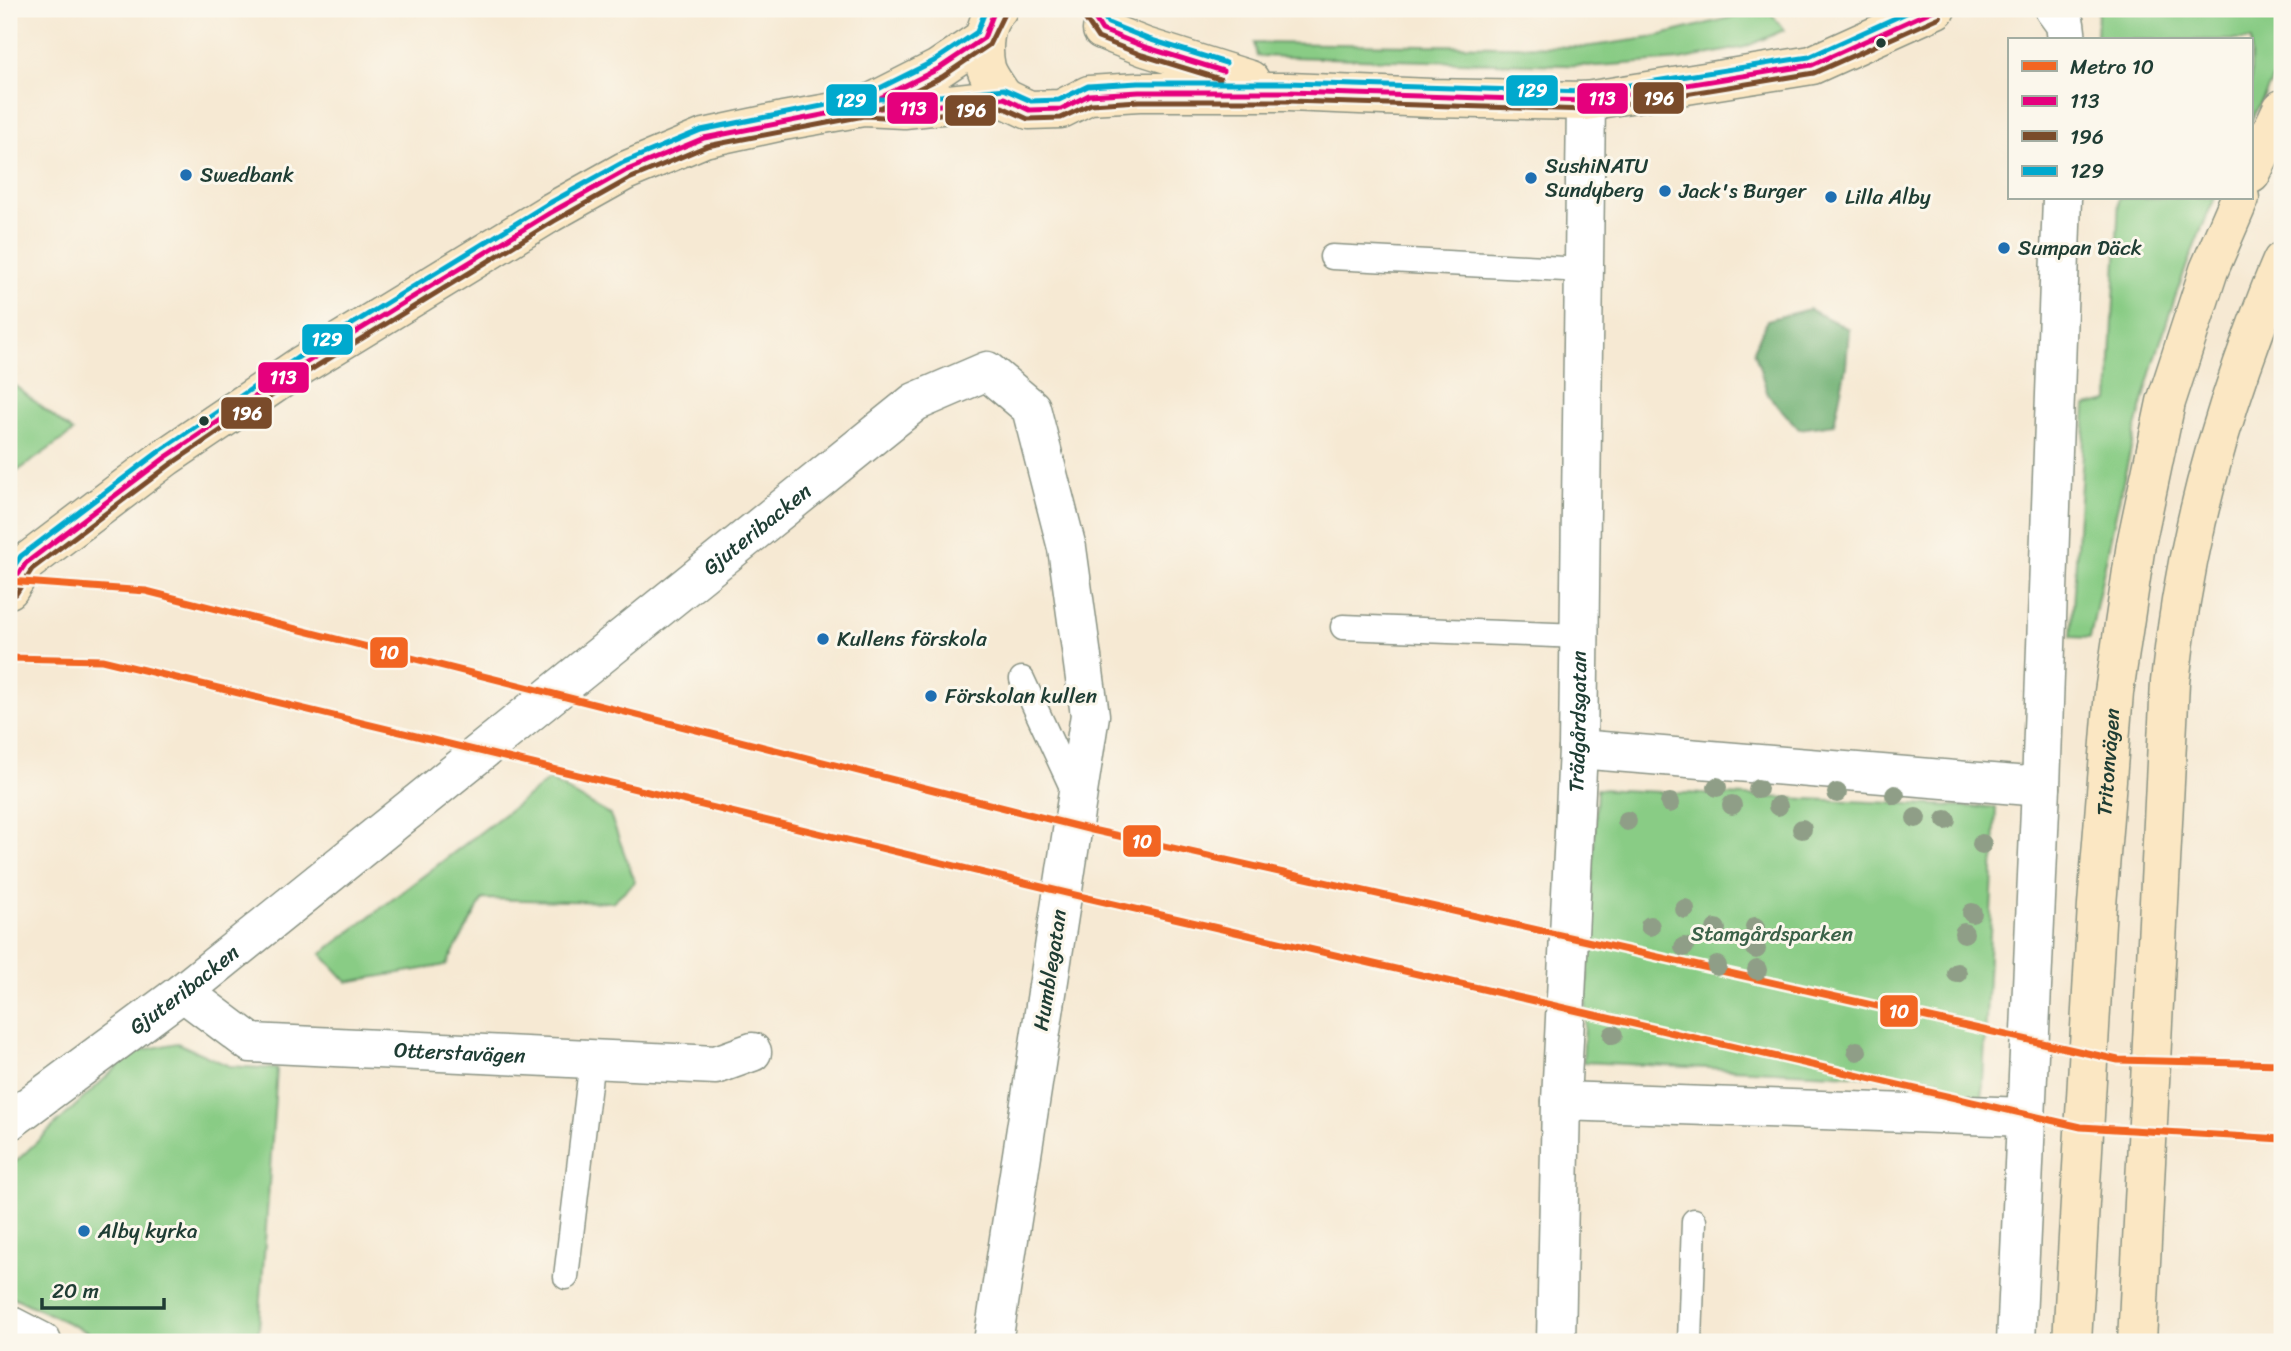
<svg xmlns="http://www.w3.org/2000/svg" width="2291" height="1351" font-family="Sriracha,sans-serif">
<rect width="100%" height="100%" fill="#fbf7ec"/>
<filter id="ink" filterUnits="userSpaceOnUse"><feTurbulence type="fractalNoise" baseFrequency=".0143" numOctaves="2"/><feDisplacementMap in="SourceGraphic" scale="14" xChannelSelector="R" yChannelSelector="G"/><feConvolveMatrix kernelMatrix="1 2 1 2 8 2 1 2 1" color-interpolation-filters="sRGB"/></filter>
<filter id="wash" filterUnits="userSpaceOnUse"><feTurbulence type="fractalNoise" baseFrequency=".00686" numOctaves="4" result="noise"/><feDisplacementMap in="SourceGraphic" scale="28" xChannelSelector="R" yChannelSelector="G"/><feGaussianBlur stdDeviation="1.57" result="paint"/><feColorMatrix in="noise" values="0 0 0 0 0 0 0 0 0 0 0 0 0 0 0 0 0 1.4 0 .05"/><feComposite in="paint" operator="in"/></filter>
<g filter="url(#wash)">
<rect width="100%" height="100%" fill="#f6e9d3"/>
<path fill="#89cc85" stroke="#54845c" stroke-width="2" d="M1765,9H1768L1784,30L1745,47L1680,60L1597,66L1257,56L1254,43L1584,47L1649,38Z
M2098,9H2282V61L2251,121V40H2097Z
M2119,198H2215C2151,337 2120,488 2090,638L2071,637L2086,406L2109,401Z
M9,381L73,432L9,477Z
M549,780L610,815L635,882L612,902L483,899L446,965L347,982L321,954Z
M1597,789L1996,808L1982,1102L1939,1100V1079L1583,1062Z
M177,1043L229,1066L277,1069L258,1342H108L9,1295V1168L133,1052Z"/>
<path fill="#6eb072" stroke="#467653" stroke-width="2" d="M1809,309L1849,329L1846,366L1834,424L1799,429L1768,395L1754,350L1767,320Z"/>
</g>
<g filter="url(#ink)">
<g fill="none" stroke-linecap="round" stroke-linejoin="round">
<g stroke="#8a9384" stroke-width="27">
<path id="lane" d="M1332,257L1584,270
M1343,627L1580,636
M1022,679L1076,796
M566,1277L592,1059
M1690,1342L1694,1221"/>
</g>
<g stroke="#8a9384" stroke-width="41">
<g id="street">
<path d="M2054,9L2065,24L2067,40"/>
<path d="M1578,749L2041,787"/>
<path id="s1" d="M183,992L251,1043L716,1065L752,1052"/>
<path d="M1561,1101L2027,1117"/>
<path id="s2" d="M9,1121L183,992L915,402L987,371L1031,408L1067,548L1090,715L993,1342"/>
<path d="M9,1325L42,1342"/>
<path id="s3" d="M1556,1342L1561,1101L1578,749L1586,101"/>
<path d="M2016,1342L2041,787L2062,198"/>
</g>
</g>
<g stroke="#8a9384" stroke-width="41">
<g id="secondary">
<path d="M998,9C983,23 982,49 986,68C989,78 998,89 1004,98"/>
<path d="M1102,30L1145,47L1250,80"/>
<path d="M867,105L938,69L984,38"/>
<path d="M2251,174L2282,109"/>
<path d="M9,589L26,563L166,457L302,365L550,213L625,171L704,138L783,121L863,107L904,109L1004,98L1029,110L1061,109L1089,95L1139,92H1289L1431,98L1586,101L1812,65L1936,9"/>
<path id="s4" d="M2072,1342L2097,905L2114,692L2136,544L2166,402L2209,270L2240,198"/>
<path d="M2137,1342L2170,682C2182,570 2205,472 2242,366C2255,330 2267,295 2282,261"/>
</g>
</g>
<use href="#lane" stroke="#fff" stroke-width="24"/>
<use href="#street" stroke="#fff" stroke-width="38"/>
<use href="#secondary" stroke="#fbe7c3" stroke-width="38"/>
<g stroke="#fbf7ec" stroke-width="10">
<path id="bus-1" d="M1089,9L1102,30L1145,47L1223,71
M876,100L938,69L984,38L994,12L998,9
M9,589L26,563L166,457L302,365L550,213L625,171L704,138L863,107L904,109L1004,98L1029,110L1061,109L1089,95L1139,92H1289L1586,101L1812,65L1936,9"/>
</g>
<g stroke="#fbf7ec" stroke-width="10">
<path id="bus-2" d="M1082,14L1098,38L1142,55L1220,79
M880,108L942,77L989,45L1003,16
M16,594L32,569L171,464L307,372L554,221L629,179L707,146L864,116L904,118L1002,107L1028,119L1061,118L1091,104L1139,101H1289L1587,110L1814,73L1940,17"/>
</g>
<g stroke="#fbf7ec" stroke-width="10">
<path id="bus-3" d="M1099,9L1108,23L1148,39L1226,63
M872,92L934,61L977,32L986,9
M9,573L21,556L161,450L297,358L546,205L622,163L701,130L862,98L904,100L1004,89L1031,101L1059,100L1088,86L1138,83H1289L1585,92L1809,57L1915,9"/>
</g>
<use href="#bus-1" stroke="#e5007d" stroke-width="5"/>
<use href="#bus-2" stroke="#7a4b2a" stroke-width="5"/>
<use href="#bus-3" stroke="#00a9ce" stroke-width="5"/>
<g stroke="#fbf7ec" stroke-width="12">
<path id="metro-1" d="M9,581L146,591L1092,830L2118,1060L2282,1064
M9,658L102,660L1079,896L2081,1127L2282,1139"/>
</g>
<use href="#metro-1" stroke="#f26522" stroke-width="7"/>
</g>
<g fill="#8f9e87">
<circle cx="1717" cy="787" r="10"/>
<circle cx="1758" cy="789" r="10"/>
<circle cx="1837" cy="793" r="10"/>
<circle cx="1895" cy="795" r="10"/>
<circle cx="1670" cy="803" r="10"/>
<circle cx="1732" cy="805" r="10"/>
<circle cx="1778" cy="806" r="10"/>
<circle cx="1916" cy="818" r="10"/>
<circle cx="1946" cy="820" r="10"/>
<circle cx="1627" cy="821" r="10"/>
<circle cx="1802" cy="829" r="10"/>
<circle cx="1982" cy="844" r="10"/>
<circle cx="1685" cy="909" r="10"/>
<circle cx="1972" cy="913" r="10"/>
<circle cx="1650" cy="926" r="10"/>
<circle cx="1755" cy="927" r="10"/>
<circle cx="1716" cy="929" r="10"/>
<circle cx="1964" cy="933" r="10"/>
<circle cx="1684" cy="947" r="10"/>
<circle cx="1756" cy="949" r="10"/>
<circle cx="1717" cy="966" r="10"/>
<circle cx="1757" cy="970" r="10"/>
<circle cx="1957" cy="973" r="10"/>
<circle cx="1613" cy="1035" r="10"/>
<circle cx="1857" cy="1051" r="10"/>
</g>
</g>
<g fill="#1f3d34" stroke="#fbf7ec" stroke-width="2.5">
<circle cx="1881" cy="43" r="6"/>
<circle cx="204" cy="421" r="6"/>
</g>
<g fill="#1f6fb2" stroke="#fbf7ec" stroke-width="2.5">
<circle cx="186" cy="175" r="7"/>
<circle cx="1531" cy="178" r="7"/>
<circle cx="1665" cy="191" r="7"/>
<circle cx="1831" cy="197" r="7"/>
<circle cx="2004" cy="248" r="7"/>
<circle cx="823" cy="639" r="7"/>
<circle cx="931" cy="696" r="7"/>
<circle cx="84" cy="1231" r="7"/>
</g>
<g text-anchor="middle" stroke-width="6" stroke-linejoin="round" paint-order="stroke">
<g font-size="21" fill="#1f3d34" stroke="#fbf7ec" text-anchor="start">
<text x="1545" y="173">SushiNATU<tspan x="1545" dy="24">Sundyberg</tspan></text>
<text x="200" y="182">Swedbank</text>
<text x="1679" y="198">Jack's Burger</text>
<text x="1845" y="204">Lilla Alby</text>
<text x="2018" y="255">Sumpan Däck</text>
<text x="837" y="646">Kullens förskola</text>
<text x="945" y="703">Förskolan kullen</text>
<text x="98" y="1238">Alby kyrka</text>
</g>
<g font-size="21" fill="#1f3d34" stroke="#fbf7ec">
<text dy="7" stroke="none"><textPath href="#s2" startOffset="954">Gjuteribacken</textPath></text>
<text dy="7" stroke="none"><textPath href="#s3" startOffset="621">Trädgårdsgatan</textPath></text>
<text dy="7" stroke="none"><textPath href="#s4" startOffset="581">Tritonvägen</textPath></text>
<text transform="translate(1050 970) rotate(-81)" y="7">Humblegatan</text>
<text dy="7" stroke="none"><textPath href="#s2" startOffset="219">Gjuteribacken</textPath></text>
<text dy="7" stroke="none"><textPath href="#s1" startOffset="294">Otterstavägen</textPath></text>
</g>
<g font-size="21" fill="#3a6148" stroke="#fbf7ec">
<text x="1772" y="941">Stamgårdsparken</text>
</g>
</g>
<g stroke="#fbf7ec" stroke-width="2.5">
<rect x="1505" y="74" width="54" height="33" rx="7" fill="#00a9ce"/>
<rect x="1632" y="81" width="53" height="34" rx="7" fill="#7a4b2a"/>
<rect x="1576" y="82" width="53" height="33" rx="7" fill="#e5007d"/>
<rect x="825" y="83" width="53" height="34" rx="7" fill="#00a9ce"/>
<rect x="886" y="91" width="53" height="34" rx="7" fill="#e5007d"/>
<rect x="944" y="94" width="53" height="33" rx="7" fill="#7a4b2a"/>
<rect x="301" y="323" width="53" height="33" rx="7" fill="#00a9ce"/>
<rect x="257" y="361" width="53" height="33" rx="7" fill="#e5007d"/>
<rect x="220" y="396" width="53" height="34" rx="7" fill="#7a4b2a"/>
<rect x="369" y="636" width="40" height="33" rx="7" fill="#f26522"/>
<rect x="1122" y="824" width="40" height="34" rx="7" fill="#f26522"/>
<rect x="1879" y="994" width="40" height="34" rx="7" fill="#f26522"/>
</g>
<g font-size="19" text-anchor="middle" font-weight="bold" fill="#fff">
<text x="1532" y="97">129</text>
<text x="1659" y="105">196</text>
<text x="1602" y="105">113</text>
<text x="851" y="107">129</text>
<text x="913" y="115">113</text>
<text x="971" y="117">196</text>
<text x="327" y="346">129</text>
<text x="283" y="384">113</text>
<text x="247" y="420">196</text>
<text x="389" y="659">10</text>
<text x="1142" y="848">10</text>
<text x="1899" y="1018">10</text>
</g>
<rect width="2291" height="1351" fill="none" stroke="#fbf7ec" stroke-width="35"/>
<rect x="2008" y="38" width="245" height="161" fill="#fbf7ec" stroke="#a3ada2" stroke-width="2"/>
<rect x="2022" y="61" width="35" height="10" fill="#f26522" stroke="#a3ada2" stroke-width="2"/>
<text x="2070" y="74" font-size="21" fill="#1f3d34">Metro 10</text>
<rect x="2022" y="96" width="35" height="10" fill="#e5007d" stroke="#a3ada2" stroke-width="2"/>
<text x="2070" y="108" font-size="21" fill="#1f3d34">113</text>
<rect x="2022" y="131" width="35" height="10" fill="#7a4b2a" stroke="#a3ada2" stroke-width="2"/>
<text x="2070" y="144" font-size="21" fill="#1f3d34">196</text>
<rect x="2022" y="166" width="35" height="10" fill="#00a9ce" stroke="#a3ada2" stroke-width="2"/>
<text x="2070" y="178" font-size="21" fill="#1f3d34">129</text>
<path d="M42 1298v10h122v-10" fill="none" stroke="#1f3d34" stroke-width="3.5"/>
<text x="52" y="1298" font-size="21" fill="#1f3d34" stroke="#fbf7ec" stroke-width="5" paint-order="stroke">20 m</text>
</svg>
